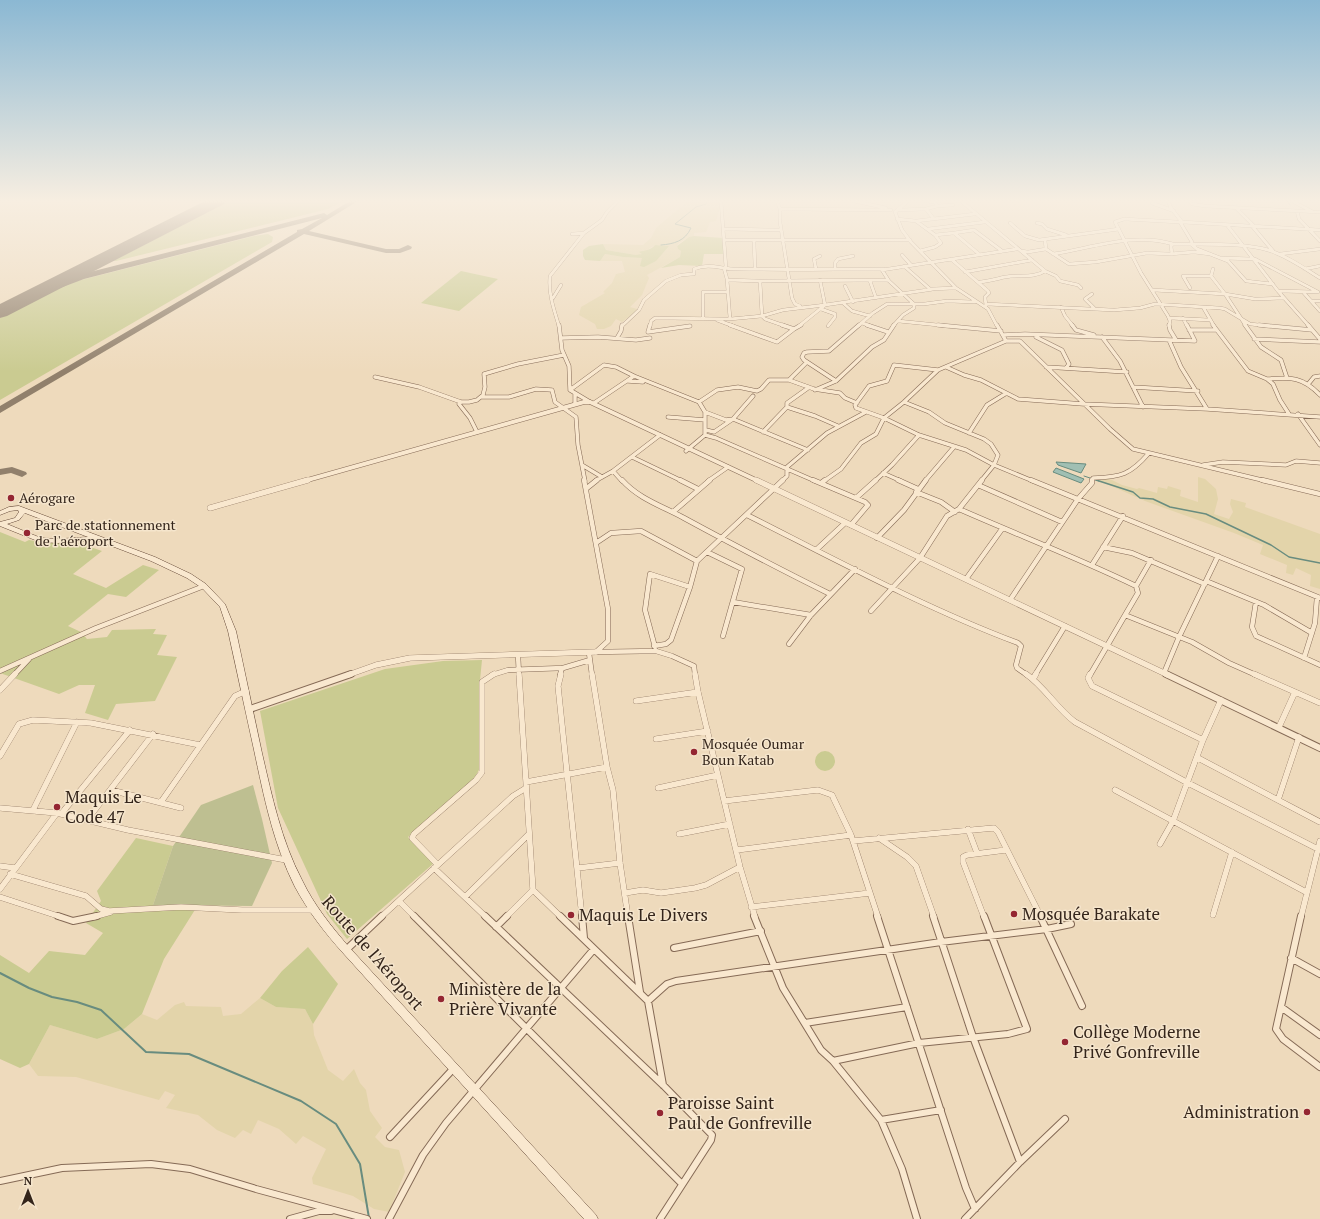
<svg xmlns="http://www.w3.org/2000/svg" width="1320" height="1219" font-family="'PT Serif',serif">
<rect width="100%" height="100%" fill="#eedabc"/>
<path fill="#e3d4aa" d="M688,201H722L716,221L710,222L706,232L694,233V236L689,237L679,243L677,246L678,249L681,251L680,257L647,275L649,278L642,295L630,307L637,309L636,312L622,322L616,319L611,326L604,329H597L595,324L579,315L581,307L605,293L603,292L612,283L616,274L625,272L622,261H600L605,254L623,257L643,258L641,263L669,246L655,245L640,255H636L606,250L603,244L643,245L651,238L656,228Z
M1198,477L1205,479L1216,489L1218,499L1214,514L1229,519L1233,512L1230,504L1231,499L1246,503L1245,507L1320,534V589L1310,586L1311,575L1296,568L1293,575L1286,573L1287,565L1260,554L1263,545L1234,533L1145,501L1098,480L1108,478L1122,485L1137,489L1139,488L1157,493L1158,487L1167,489L1168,486L1181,490L1180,496L1198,502Z
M260,998L276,1007L305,1009L313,1024L314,1035L328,1070L343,1081L354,1069L360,1083L366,1090L370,1111L382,1128L375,1137L385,1147L399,1150L405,1172L389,1212L374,1209L353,1196L313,1184L312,1178L326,1149L303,1136L296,1144L279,1129L258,1120L251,1134L243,1130L235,1138L217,1130L198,1115L166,1108L175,1095L165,1091L159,1100L76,1077L38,1076L29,1064L50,1025L97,1039L124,1029L142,1014L157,1020L175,1005L184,1002L186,1006L221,1007L223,1016L241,1014Z"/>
<path fill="#cacb91" d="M229,201H343L328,209L116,261H113Z
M268,234L273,237L272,242L0,400V318L53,291L77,281L254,236Z
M694,236L723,238L724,254H704L702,266L679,265L661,268L680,257L681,251L678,249L677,246L689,237Z
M603,244L606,250L636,255L642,254L639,252C645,250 650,251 655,245L669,246L656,261L644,267L640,266L642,258L623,257L605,254L600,261L585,260L583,256V250L589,246Z
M461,271L498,279L459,311L421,303Z
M0,532L25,542L29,540L47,543L76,542L102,551L73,574L106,588L143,565L159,570L126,597L108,594L68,626L81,632L87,639L107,637L112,630L156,629L153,634L167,635L157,655L177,657L155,701L116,704L108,720L85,713L95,685H79L59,694L0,673Z
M482,660L480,680L481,766L474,779L408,837L434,863L347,939L327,914L278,808L260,711L385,669L443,661Z
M815 761a10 10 0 1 1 20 0a10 10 0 1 1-20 0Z
M136,838L173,846L153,905H198L164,959L142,1014L124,1029L97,1039L50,1025L29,1064L20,1068L0,1059V955L29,973L49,951L85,955L103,933L86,923L101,901L97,891Z
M308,947L338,984L313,1024L305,1009L276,1007L260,998L282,971Z"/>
<path fill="#bebf91" d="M253,785L262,819L272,863L252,906L153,905L173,846L201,805Z"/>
<path fill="#a0bfb3" stroke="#688c7f" d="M1056,462L1086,464L1081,473L1058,465Z
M1056,468L1084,479L1081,483L1053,472Z"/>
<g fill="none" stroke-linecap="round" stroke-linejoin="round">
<path stroke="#688c7f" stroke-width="1" d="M1287,201L1290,205
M661,245C674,244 685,241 691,228L675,224L696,207L706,204L707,201
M1084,476L1099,481"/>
<path stroke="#688c7f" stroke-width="1.5" d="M1096,480L1133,492L1140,498L1153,499L1170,507L1206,514L1271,545L1289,557L1320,563"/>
<path stroke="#688c7f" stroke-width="2" d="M0,973L29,988L52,997L77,1002L101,1010L146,1052L189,1054L301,1101L336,1124L360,1164L369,1218"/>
<path fill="#91806c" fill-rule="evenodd" d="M350,201H358L309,231L386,249H399L408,245L412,247L411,249L400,253H386L304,234L0,413V406L297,232V230L302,229L322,218L84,279L39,296H33V292L78,275L324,213L327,215Z
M12,467L26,472L27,474L22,477L11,473L0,475V469Z"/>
<path fill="#91806c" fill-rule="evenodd" d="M205,201H226L224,204L7,316L0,318V304Z"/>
<g stroke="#856a56" stroke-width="3.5">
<path id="minor-far4" d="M721,201L726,268
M777,201L780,209V222L792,298L795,304L800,306
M854,201L886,208
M908,201L895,212L902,230L911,242L956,288L988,309L997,326
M927,201L934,202
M961,201L1045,271L1056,276L1060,281L1078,285L1081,288
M1154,201L1152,203L1174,211
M1168,201L1171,208L1182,222L1320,230
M1189,201L1192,204L1205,206L1320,212
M1292,201L1313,212
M937,206L953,205
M1236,208L1254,226
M780,209L891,210
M926,209L933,218
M899,210L926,209L937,206L934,201
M1297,211L1299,219L1320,241
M897,219L916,221
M1180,222L1192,242L1191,244
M1010,223L1025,236L1039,240L1119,229
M1037,223L1042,224L1047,229L1066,235
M1227,225L1278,291L1309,326
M1252,226L1273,251
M723,229L781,230
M928,229L985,222
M954,233L974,230L1002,251
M572,234L584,233
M935,235L954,233L979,254
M724,240H910
M754,240L755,268
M1191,244L1197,249L1228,261L1246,281L1273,284
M1046,249L1069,264L1096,262L1147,253L1170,254L1194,252L1210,254
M920,251L935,247L941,243L935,235L916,221L975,214
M1021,251L1028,252L1046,249L1045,240
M1053,254C1092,248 1134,232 1173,244
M1172,254L1171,246L1173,244C1201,245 1242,242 1268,250C1287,256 1304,268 1320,278
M1280,254L1320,249
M902,255L911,265
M1222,258L1255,259L1318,292
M951,259L988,291L989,293L985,297L986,306
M904,266L930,289L956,288
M816,269L814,259L820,256
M835,269V263L838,259L853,256
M1213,269L1211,276L1225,294L1246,326
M1305,269L1320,266
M965,272L1032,260
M727,280L760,281
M820,280L825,305
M870,281L876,298
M980,282C989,281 996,279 1005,277C1018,274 1033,279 1045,271
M845,286L853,302
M1190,288L1183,276H1211
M1153,290L1225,294L1255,299L1284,298
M1278,291L1317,292
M1303,292L1320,311
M1092,294L1085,299L1095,309
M553,298L561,285
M1311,301H1320
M843,303L852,311L870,316
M986,304L1114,310L1140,308L1155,304L1220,308L1225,309L1250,324L1269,326
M825,305L934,289
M1061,307L1065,316L1073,326
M1203,307L1214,326
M821,309L835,314V317L828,326
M1169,318L1210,320
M1183,318L1187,326
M703,319V292H727
M730,319L762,316L760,281L888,280
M717,320L733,326
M898,321L948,326
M862,323L870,326
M559,326C554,310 548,293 550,276L584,233L602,220L607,212L618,201
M622,326L639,310L644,300L666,281L681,275L694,274V269C708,263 722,269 736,269C786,270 835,269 884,269
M650,326L651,321L655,318L730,319L727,279L724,268
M785,326L765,319L762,316L783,310L825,305
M799,326L825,305
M858,326L873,313L887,304H924L947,301L975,302
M893,326L903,315L914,308V304L889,281L882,270L1017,249
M1169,326L1170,321L1168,316L1141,273L1115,222L1124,219L1179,222"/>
</g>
<g stroke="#856a56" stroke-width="4.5">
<path id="minor-far3" d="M559,325L562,350L569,366L570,390L575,393V404
M650,325L648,332L690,326
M730,325L777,342L794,329
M782,325L794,329L801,325
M867,325L888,332
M938,325L1001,331
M997,325L1006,341H1020L1110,429L1133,449L1266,481
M1072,325L1076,330L1094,335
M1169,325L1170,330L1176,340
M1213,325L1248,371L1267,379L1273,384L1280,400L1289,414
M1245,325L1261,347L1281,360L1287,378
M1259,325L1312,330
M1308,325L1320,339
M1189,330H1216
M1003,335L1025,334L1195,341L1187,325
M1036,337L1062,350L1069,364L1066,368
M1102,337L1120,361L1143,407
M561,338L598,337L636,340L650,338
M617,338L621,331L622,325
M1254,339L1320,342
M1169,340L1181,367L1207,409
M946,367L964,375L981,380L1018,399L1083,404L1207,409L1320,417
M1046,367L1127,372
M938,370L894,365L887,381L869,386L855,405L856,408L884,418L919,435L966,450L994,465L1033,481
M375,377L419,387L461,402H469L477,400L483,395L485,387L484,374L518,364L564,355
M1267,379C1291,377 1303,377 1320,395
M789,380L814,389L840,393L845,398L857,403
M628,381L643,382
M836,381L804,360L802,357L804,353L807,352L829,351L859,325
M1309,383L1314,377L1320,376
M1133,387L1198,391
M570,390L604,365L616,367L634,376L699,402L705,412V435L686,451
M815,390L836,381L872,347L884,340L894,325
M575,393L590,402
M481,397H509L536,389L552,390L555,402L576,417L578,445L585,481
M461,402L459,404L470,418L477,432
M699,402L717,390L738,387L757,391L761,389L769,380H789L806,363
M904,402L929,412L945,423L984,439L991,444L998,455L994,465L981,481
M594,403L634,376
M787,407L815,416L838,426
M705,412L726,420L733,419L753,396
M1298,414L1320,445
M668,417L705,420
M706,430L714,432L733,419L808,450
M763,432L787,407V403L808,388
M969,433L987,405L1005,394
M705,435L716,438L815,481
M632,457L682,481
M582,465L602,477
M1203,465L1223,462L1286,465L1296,461L1320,463
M613,471L622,481
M883,473L901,481
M1093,478C1121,477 1130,475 1149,453
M595,481L613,471L660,435
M708,481L728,467
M782,481L787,476V467L827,433L866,412
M824,481L841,469L861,443L876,434L884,418L904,402L938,370L1006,341
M875,481L892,465L919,435
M925,481L954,447"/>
</g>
<g stroke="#856a56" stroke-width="5.5">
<path id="minor-far2" d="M584,480L608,609V641L596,652
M622,480C639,499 662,506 684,518C732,544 781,570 830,594
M680,480L698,489
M813,480L865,502L868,505L851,525
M898,480L918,489
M1031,480L1320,598
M1262,480L1320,494
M821,483L825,480
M978,485L1062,522
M587,488L597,480
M916,492L941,502L955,512
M856,498L876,480
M959,509C1018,535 1078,558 1136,586L1138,593L1090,675
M673,512L710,480
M747,515C836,560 925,608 1018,643L1021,646L1016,665L1017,668L1027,675
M877,538L904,510L926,480
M596,543L611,533L641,531L697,561
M1103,547L1132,553L1205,584
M816,550L845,523
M707,552L742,569L723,636
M1092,565L1123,516
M966,579L1002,529
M1206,581L1264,605L1312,633
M1136,586L1151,560
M1010,600L1078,499L1092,483V480
M733,602L811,615
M1256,602L1252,627L1256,636L1320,665
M871,611L920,558L947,516L959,509L982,480
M1125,615L1192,642L1229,663L1256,675
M789,644L811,615L855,569
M654,646L666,644L671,640L690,587L697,561L783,480
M655,647L645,610L650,574L690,587
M596,652L656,651L672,656L694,666L695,675
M589,653L592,675
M518,655L519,675
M1304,658L1315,623L1317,597
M0,671L96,628L204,586
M1164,673L1179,637L1218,556
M14,675L29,659
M492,675L508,670L563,668L590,660
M560,675L562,668
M1035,675L1065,626"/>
</g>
<g stroke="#856a56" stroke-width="6">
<path id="minor-far1" d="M519,674L533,890L561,917
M561,674L558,686L582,917
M592,674L607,767L613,790L620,863L628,917
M695,674L698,692L740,867L755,917
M1026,674C1045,687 1056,708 1075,722L1188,783L1320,850
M1090,674L1088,678L1092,686L1203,740
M1254,674L1320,703
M1033,679L1036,674
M0,690L15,674
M636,701L698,692
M1279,727L1295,692
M656,739L708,731
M0,756L19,724L33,720L91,723L200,745
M1198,758L1320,822
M526,782L607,767
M658,788L718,775
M111,790L181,808
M1115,790L1306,892
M1278,800L1299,737
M724,801L818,790L832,795L851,835L878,917
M161,802L235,696L246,691
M0,808L57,813L128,830L286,860
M33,810L77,722
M61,814L130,730
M87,820L153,734
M968,829L977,853
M679,834L730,824
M879,838L907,857L916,866L934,917
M853,841L994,828L998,832L1041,917
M1160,844L1173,821L1203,740L1221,700
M737,850L851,835
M437,864L412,838L414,834L476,780L482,772V682L494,674
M0,866L15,868
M434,868L486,917
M578,868L620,863
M10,874L86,896L101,909L109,911L181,907L242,910H312
M0,889L57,813
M625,893L643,890L661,893L695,888L706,885L740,867
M0,897L61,917
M465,897L528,835
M399,901L415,917
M751,907L870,893
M1213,915L1232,852
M93,917L111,912
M381,917L513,796L526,788
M506,917L533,890
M984,917L963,862V857L967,855L1006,850
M1301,917L1320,841"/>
</g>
<g stroke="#856a56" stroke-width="8">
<path id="minor" d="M58,916L73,921L97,916
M414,916L682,1184
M485,916L663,1085L712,1135L711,1140L660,1219
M560,916L648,1001L663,1085
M582,916L584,938
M628,916L640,992
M754,916L783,988L821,1050L833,1061L881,1120L941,1110
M877,916L966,1188L975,1209
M933,916L973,1037L1020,1162
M1040,916L1082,1006
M1301,916L1276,1029L1283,1039L1320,1067
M496,927L507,916
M674,948L761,931
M346,950L382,916
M1291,958L1320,974
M648,1001L667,984L676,981L941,942L1047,929L1071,924
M1281,1007L1320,1035
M805,1023L907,1007
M833,1061L919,1043L1008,1034L1027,1029L984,916
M881,1120L902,1169L917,1219
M390,1137L454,1068
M0,1181L62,1168L151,1164L190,1169L256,1189L367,1219
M290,1219L319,1211H331
M389,1219L423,1155L446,1123L594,949
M965,1219L1020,1162L1065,1119"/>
</g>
<g stroke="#856a56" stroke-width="5">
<path id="tertiary-far2" d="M304,481L584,402H590L758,481"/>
</g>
<g stroke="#856a56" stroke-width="6">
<path id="tertiary-far1" d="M756,480L1168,675
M210,508L308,480
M348,675L376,665L410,658L596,652"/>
</g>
<g stroke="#856a56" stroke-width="8">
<path id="tertiary" d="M1166,674L1320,748
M250,709L351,674"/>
</g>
<g stroke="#674b39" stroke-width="1">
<path id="secondary" d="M19,506L155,557L191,574L206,584L225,604L236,631C245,672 253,712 262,753C272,796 281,840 302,880C314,905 331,926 349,947L596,1215L598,1219H584L343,953C325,933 308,911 295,887C273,843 264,797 254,750C245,710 237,671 228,631L220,607L202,588L187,578L151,561L96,540L58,543L40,542L0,526V522L15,518L19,512L18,510L10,511L0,515V511L9,507ZM25,513L88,537L58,539L41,538L7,524L19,520Z"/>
</g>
<use href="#minor-far4" stroke="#f9e8cf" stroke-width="3"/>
<use href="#minor-far3" stroke="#f9e8cf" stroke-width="3.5"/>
<use href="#minor-far2" stroke="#f9e8cf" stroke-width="4.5"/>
<use href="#minor-far1" stroke="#f9e8cf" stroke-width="5.5"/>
<use href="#minor" stroke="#f9e8cf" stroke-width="6"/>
<use href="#tertiary-far2" stroke="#f9e8cf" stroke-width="4"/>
<use href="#tertiary-far1" stroke="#f9e8cf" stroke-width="5.5"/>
<use href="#tertiary" stroke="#f9e8cf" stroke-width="6"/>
<use href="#secondary" fill="#f9e8cf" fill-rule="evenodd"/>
</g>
<linearGradient id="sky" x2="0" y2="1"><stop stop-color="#8bb8d3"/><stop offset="0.54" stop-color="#f7eee1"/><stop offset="1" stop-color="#f7eee1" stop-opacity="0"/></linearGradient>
<rect width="1320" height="372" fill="url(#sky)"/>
<g fill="#942632" stroke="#f5e5cc" stroke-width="1.5">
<circle cx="11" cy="498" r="4"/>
<circle cx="27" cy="533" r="4"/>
<circle cx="694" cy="752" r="4"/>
<circle cx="57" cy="807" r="4"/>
<circle cx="1014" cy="914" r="4"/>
<circle cx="571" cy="915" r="4"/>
<circle cx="441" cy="999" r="4"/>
<circle cx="1065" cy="1042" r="4"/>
<circle cx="1307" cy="1112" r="4"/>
<circle cx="660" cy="1113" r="4"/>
</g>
<g text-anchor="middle" stroke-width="3" stroke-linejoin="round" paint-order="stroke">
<g font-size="14" fill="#34251b" stroke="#f5e5cc" text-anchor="start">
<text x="19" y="503">Aérogare</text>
<text x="35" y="530">Parc de stationnement<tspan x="35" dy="16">de l'aéroport</tspan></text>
<text x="702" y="749">Mosquée Oumar<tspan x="702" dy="16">Boun Katab</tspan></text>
</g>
<g font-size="17" fill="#34251b" stroke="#f5e5cc" text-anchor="start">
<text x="65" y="803">Maquis Le<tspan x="65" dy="20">Code 47</tspan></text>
<text x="1022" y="920">Mosquée Barakate</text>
<text x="579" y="921">Maquis Le Divers</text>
<text x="449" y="995">Ministère de la<tspan x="449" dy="20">Prière Vivante</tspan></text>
<text x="1073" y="1038">Collège Moderne<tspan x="1073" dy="20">Privé Gonfreville</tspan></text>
<text x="668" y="1109">Paroisse Saint<tspan x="668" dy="20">Paul de Gonfreville</tspan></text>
<text x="1299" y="1118" text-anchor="end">Administration</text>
</g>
<g font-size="17" fill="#34251b" stroke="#f5e5cc">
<text transform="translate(373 953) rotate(49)" y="6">Route de l'Aéroport</text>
</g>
</g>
<g transform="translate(28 1191)" stroke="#f5e5cc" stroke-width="3" paint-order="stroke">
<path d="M0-3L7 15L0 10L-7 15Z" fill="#34251b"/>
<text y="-6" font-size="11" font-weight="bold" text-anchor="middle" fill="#34251b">N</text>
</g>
</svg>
